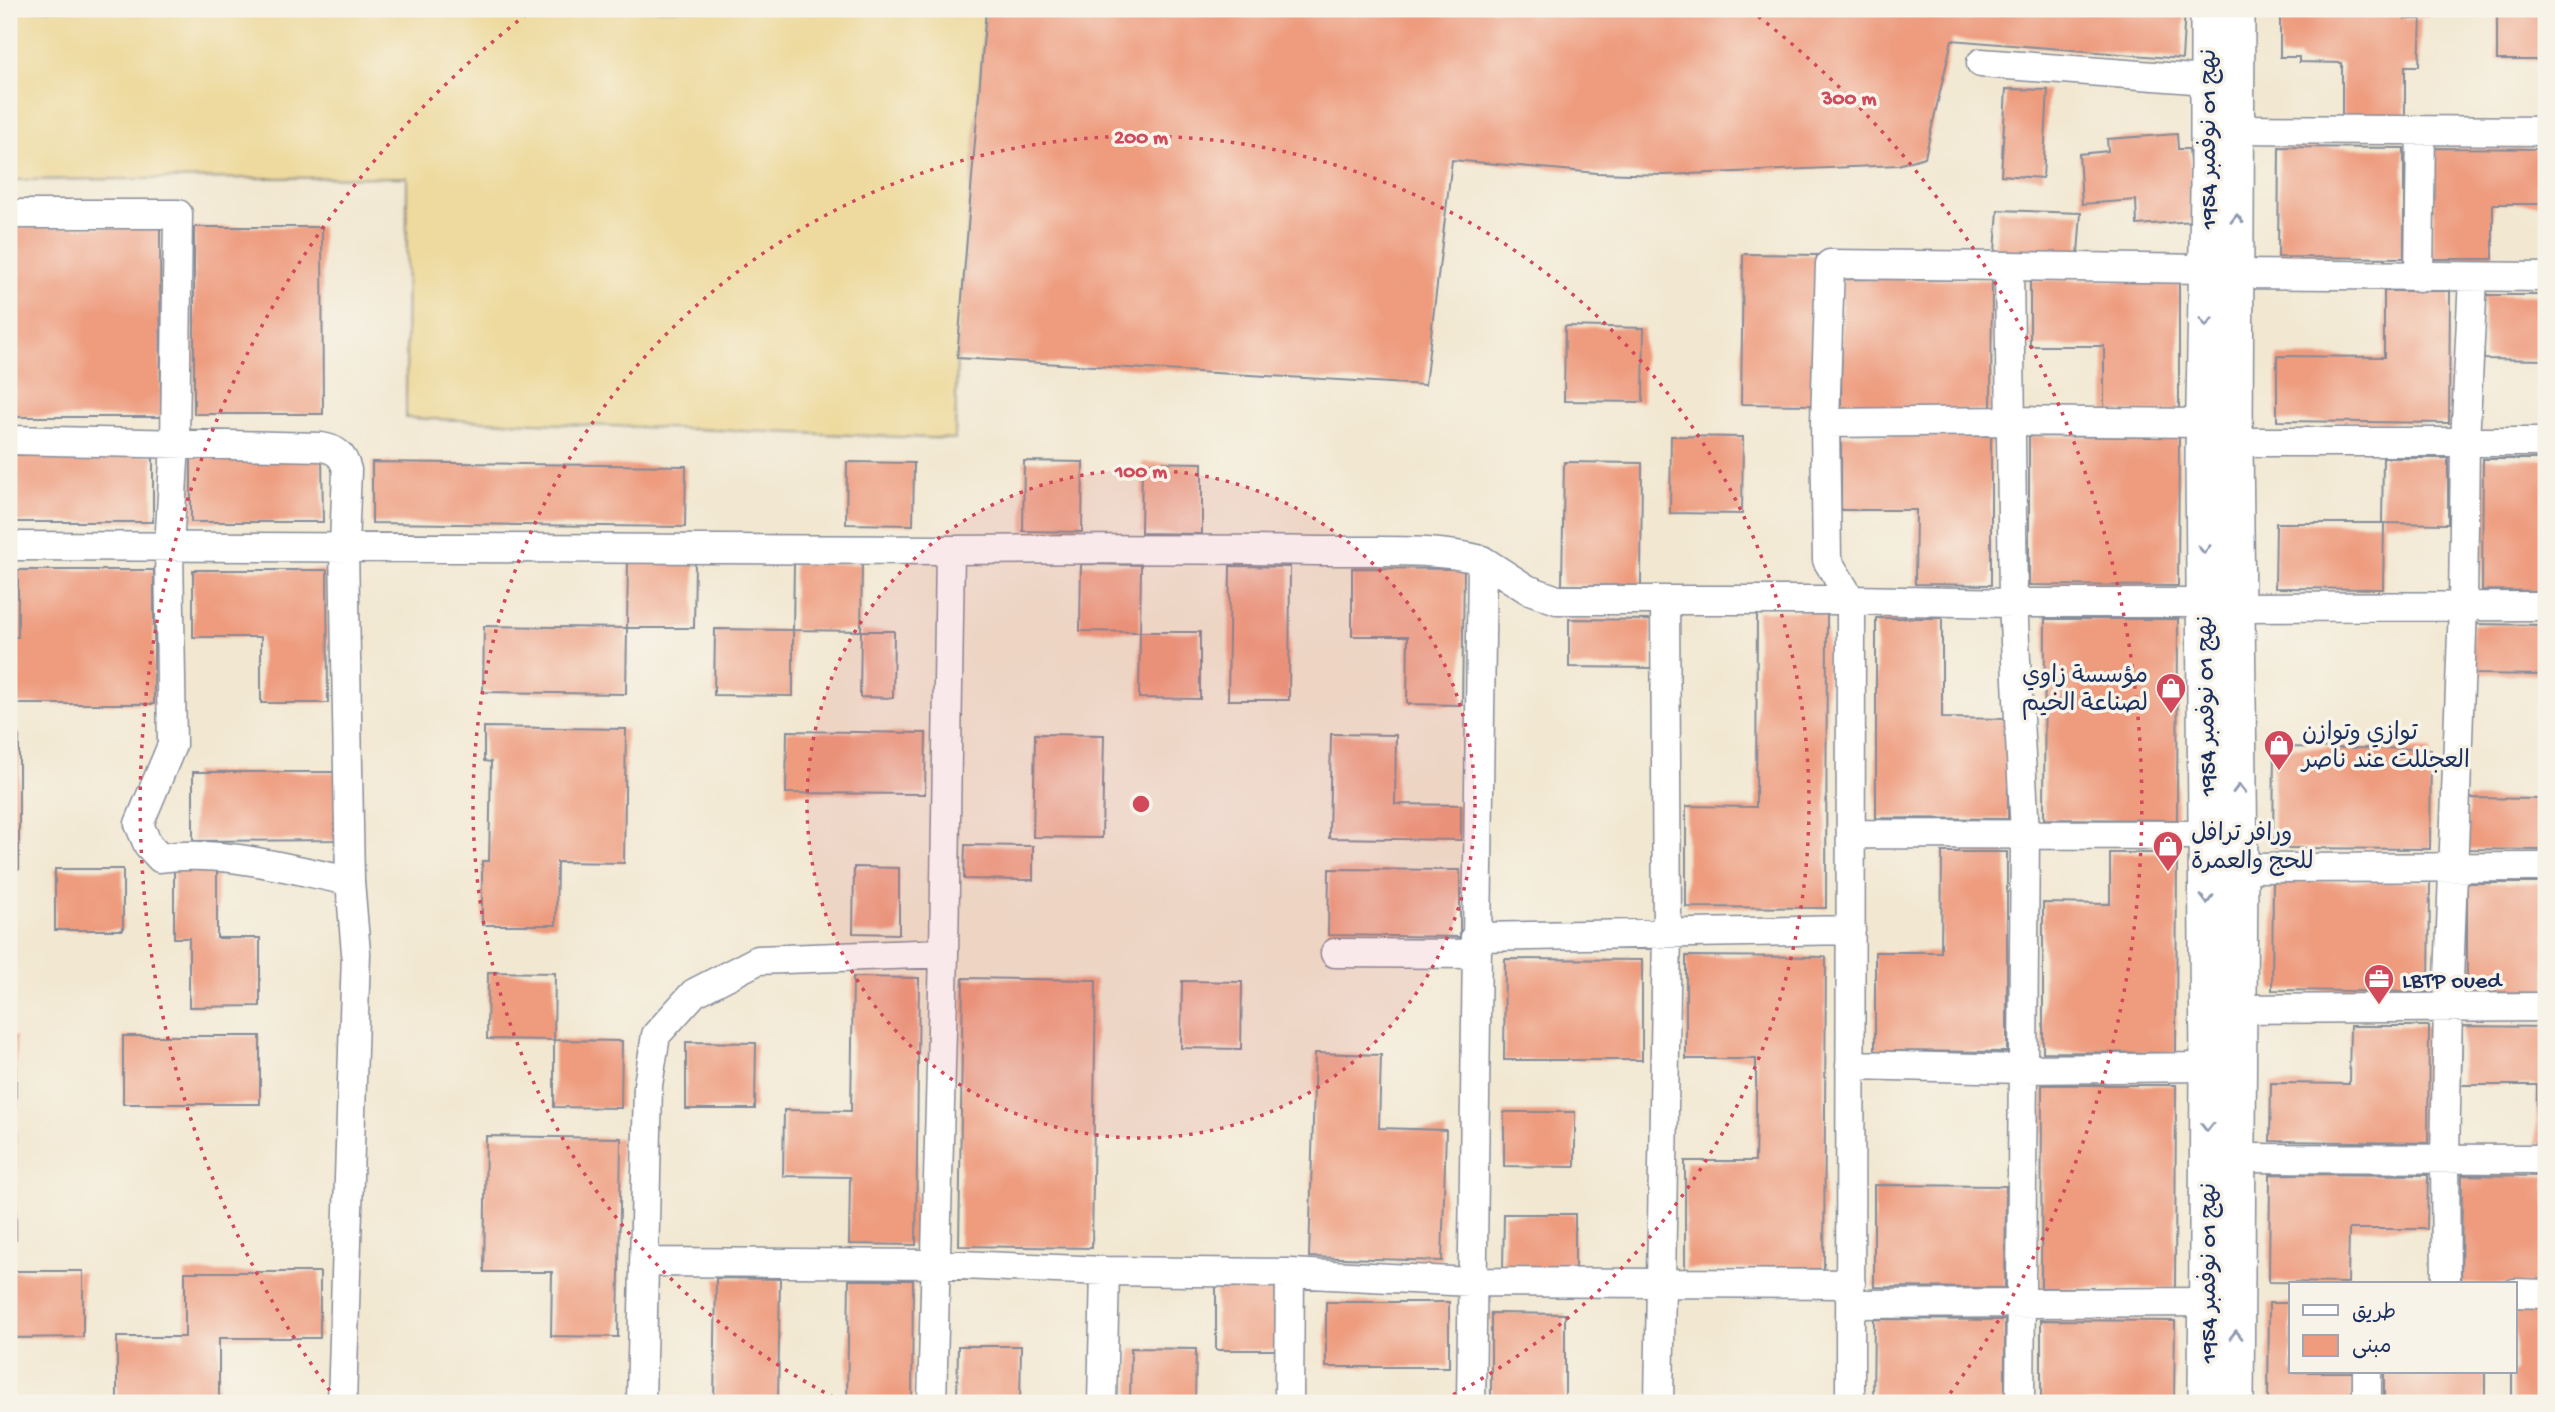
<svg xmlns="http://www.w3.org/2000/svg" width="2555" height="1412" font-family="'Gochi Hand','Playpen Sans Arabic',sans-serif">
<rect width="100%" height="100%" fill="#f7f3e8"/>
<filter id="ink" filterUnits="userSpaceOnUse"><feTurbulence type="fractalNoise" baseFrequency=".0143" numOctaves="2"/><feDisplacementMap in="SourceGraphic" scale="14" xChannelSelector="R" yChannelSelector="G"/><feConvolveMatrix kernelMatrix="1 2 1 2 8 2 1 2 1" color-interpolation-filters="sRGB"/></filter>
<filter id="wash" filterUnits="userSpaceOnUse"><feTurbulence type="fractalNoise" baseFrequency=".00686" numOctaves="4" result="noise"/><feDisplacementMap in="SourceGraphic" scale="28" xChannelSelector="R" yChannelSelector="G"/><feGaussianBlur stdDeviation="1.57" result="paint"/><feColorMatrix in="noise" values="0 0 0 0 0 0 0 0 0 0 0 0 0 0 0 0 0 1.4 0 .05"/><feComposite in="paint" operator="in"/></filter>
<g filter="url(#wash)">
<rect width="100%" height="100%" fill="#f2e8d2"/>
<path fill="#eeda9e" stroke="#84847e" stroke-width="2" d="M9,9H986L957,358L955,439L406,418L407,177L9,180Z"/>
<g id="blocks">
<path fill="#ee9b7e" d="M986,9H2185L2182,59L1952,40L1925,157L1898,165L1664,175L1597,173L1452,160L1425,385L957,358Z
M2280,9H2428L2429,16L2405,17V19H2421L2419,66H2405V118L2342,117V63L2299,62V57H2280Z
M2497,9H2546V60H2497Z
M2006,89L2048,90L2043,178L2001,175Z
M2177,134L2178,149H2189L2194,221L2137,225L2136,200L2082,204L2079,154L2108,151L2107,139Z
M2279,147L2404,148V258L2278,257Z
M2434,148L2546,149V204H2493V259H2433Z
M1998,210L2081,213L2078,254L1995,252Z
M9,227H160L161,417H9Z
M194,227H322L323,414H194Z
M1743,254L1817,255L1815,405L1741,404Z
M1842,279L1992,280L1991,411H1841Z
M2030,280L2179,281V412H2104V346H2030Z
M2384,291H2450L2449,423L2277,421V356L2384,357Z
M2484,295H2546V360L2484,359Z
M1565,326L1644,328L1643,402L1564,401Z
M1841,435L1991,436V585L1915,584L1916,510H1841Z
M1671,436L1743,437L1742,514L1670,513Z
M2029,436L2179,437L2178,586L2029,585Z
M9,455H153V522H9Z
M191,455H322L323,522H191Z
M2383,458H2448V524L2382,523Z
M2483,459H2546V591L2482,590Z
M1024,461L1083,462L1082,532L1023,531Z
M372,462L686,466L685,527L372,523Z
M847,462L914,463L913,525L846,524Z
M1142,462L1202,463V534L1141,533Z
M1564,462L1642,463L1641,586L1562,585Z
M2276,523H2384L2383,589L2275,588Z
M628,561L695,562L694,628H627Z
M794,563L862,564L861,631L793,630Z
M1081,564L1141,565L1140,632H1200V699L1139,698L1140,632L1080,631Z
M1230,566L1290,567L1289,700H1228Z
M1352,568L1464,569L1462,705L1407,704L1408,636H1352Z
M18,570H154V704H9V637H18Z
M193,570H327L328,703H261V637H193Z
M1757,611H1827L1826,908L1686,907V806L1756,807Z
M1876,618H1942V718L2008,719V819L1876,818Z
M1569,619L1652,620L1651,668L1569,667Z
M2045,619H2178L2177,820L2044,819Z
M2472,624L2545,625V675L2471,674Z
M484,626L627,628L626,694L483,692Z
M715,629L793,630V696L714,695Z
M861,631H894L893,698L860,697Z
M484,727L626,729L624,863L557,862L556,925H482V861H489L491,762L484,761Z
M787,731L926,733L925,794L786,793Z
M1035,734L1104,735L1102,838L1033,837Z
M1331,734L1396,735L1395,804L1461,805V840L1329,838Z
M9,736H19V869H9Z
M2274,747L2431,749L2430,849L2273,848Z
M193,772H339V840L193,841Z
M2468,798L2540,799V850L2468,849Z
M965,845L1033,846V880L964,879Z
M1942,852H2007V1052L1875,1051V952H1941Z
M2110,853H2177L2176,1053L2043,1052V903L2110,904Z
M854,867L899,868V934L853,933Z
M55,869H123V930H55Z
M174,869H217V938H260V1006L189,1007V938H174Z
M1329,869L1460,870V937L1328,935Z
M2273,881L2430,882L2429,992L2272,990Z
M2467,883H2546V993L2467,992Z
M1686,956L1826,957L1824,1269H1685V1161H1755L1756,1113V1059H1686Z
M1505,959L1642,960V1060H1504Z
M488,972L555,973L554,1040L622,1041L621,1108L554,1107V1040L487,1039Z
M853,977L919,978L916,1245L849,1244L850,1177L783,1176L784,1110L851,1111Z
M963,978L1096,980L1092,1248L959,1246Z
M1182,981L1242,982L1241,1049L1181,1048Z
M2350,1026H2429L2428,1143L2270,1141L2271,1083L2349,1084Z
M2462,1026L2546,1027V1144H2536L2537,1085H2461Z
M9,1036H16V1240H9Z
M123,1036H260V1104H123Z
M686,1042L756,1043L755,1109H686Z
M1315,1053L1381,1055L1379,1128L1446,1130L1442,1261L1309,1257Z
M2042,1085H2176L2175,1288H2041Z
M1504,1112H1575V1167L1504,1166Z
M486,1136L621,1138L618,1337L551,1336L552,1272H484Z
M2270,1174L2428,1175L2427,1229H2349L2348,1283L2269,1282Z
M2462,1175L2546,1176V1285L2461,1284Z
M1874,1185L2006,1186L2005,1288L1874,1287Z
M1504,1214H1575V1269H1503Z
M9,1271H83V1337L9,1338Z
M185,1272H320V1338H219V1403H117V1337H185Z
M716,1278L780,1279L778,1403H714Z
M849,1280H913L912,1403H847Z
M1216,1284L1276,1285L1275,1350H1216Z
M1326,1302H1449V1367H1326Z
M2269,1303H2291V1372H2353L2352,1403H2268Z
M2515,1305H2546V1403H2512V1372H2515Z
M1491,1313L1565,1314V1403H1491Z
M1874,1319L2005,1320V1403H1873Z
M2041,1320L2175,1321L2174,1403H2041Z
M958,1346H1021L1020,1403H957Z
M1131,1348L1196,1349L1195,1403H1130Z
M2384,1372H2485V1403H2384Z"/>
</g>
</g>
<g filter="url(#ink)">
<use href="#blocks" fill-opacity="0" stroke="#868c98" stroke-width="2"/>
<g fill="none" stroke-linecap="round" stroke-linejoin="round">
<g stroke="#868c98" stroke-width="31">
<path id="minor" d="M1981,63L2207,80
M2237,129L2546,131
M9,214H178L175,444L169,547L172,745L139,824L148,845L160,858C223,849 288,869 350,881
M2236,274L2546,277
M2419,277L2421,131
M1825,423L2010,421L2204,423
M9,440L321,447C336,449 343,455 347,470L344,546L350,881L356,953L342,1403
M2235,442H2546
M9,546L950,550
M1482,560L1527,589L1557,600H1851L1827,560L1825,423L1830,264L2009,266
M1665,601L1667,932L1661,1283L1851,1284
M2237,607L2546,606
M1851,834L2206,835
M2240,868L2546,867
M1475,937L1851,930
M1335,953L1475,954
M2238,1009L2546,1007
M1850,1065L2023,1069L2208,1067
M2237,1158L2546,1159
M645,1262L937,1264L1105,1271L1290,1273L1471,1282L1661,1283L1659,1403
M2446,1284L2445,1158L2448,1007L2463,606L2465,442L2473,278
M2515,1293L2546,1294
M1852,1304L2207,1302
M641,1403L648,1085L656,1035L694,993L758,960L944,953
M932,1403L944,953L950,550C1073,549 1195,549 1317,551C1369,552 1433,547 1482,560L1471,1403
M1102,1403L1105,1271
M1289,1403L1290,1273
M1850,1403L1851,600L2013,603L2009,266L2207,269
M2020,1403L2025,834L2013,603H2204
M2367,1403V1372"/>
</g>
<g stroke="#868c98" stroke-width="38">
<path id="major" d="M2206,1403L2208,1067L2203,457L2208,192V9
M2236,1403L2240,868L2235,442L2237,9"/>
</g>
<use href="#minor" stroke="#fff" stroke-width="28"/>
<use href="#major" stroke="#fff" stroke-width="35"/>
</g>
<defs><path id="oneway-chevron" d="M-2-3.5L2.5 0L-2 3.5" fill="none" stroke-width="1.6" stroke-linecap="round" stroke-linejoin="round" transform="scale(1.75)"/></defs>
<g stroke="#8d97ae">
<use href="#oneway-chevron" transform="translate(2237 219) rotate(-89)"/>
<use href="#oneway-chevron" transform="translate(2206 322) rotate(91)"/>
<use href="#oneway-chevron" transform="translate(2204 549) rotate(90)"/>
<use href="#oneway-chevron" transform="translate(2239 789) rotate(-91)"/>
<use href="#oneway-chevron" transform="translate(2207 899) rotate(90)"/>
<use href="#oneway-chevron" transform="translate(2207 1127) rotate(90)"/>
<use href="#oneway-chevron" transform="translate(2236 1335) rotate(-90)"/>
</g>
</g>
<circle cx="1141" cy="804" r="334" fill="#d1495b" fill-opacity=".12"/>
<g fill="none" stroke="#d1495b" stroke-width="3.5" stroke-dasharray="3.5 7">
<circle cx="1141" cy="804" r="334"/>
<path d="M843 1402A668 668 0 1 1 1439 1402"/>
<path d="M336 1399A1001 1001 0 0 1 532 10M1750 10A1001 1001 0 0 1 1946 1399"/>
</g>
<defs>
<g id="shop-pin" transform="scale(1.575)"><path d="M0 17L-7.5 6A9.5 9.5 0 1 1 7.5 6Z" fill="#d1495b" stroke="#f7f3e8"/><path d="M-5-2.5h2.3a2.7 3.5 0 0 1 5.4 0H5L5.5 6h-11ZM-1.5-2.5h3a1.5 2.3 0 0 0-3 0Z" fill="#fff"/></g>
<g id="office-pin" transform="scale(1.575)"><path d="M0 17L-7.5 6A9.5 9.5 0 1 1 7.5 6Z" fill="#d1495b" stroke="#f7f3e8"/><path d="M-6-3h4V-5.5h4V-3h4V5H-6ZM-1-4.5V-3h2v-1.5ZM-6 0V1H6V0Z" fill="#fff"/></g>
</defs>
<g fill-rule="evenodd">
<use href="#shop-pin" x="2171" y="688"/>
<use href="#shop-pin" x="2279" y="745"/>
<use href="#shop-pin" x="2168" y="846"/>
<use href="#office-pin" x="2379" y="979"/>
</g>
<g text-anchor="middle" stroke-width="7" stroke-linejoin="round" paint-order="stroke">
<g font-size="24" fill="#1b2f5e" stroke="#f7f3e8">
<text transform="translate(2207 139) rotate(-90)" y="8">نهج 01 نوفمبر 1954</text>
<text transform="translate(2205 706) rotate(-91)" y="8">نهج 01 نوفمبر 1954</text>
<text transform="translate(2207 1273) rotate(-90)" y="8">نهج 01 نوفمبر 1954</text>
</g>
<g font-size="24" fill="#1b2f5e" stroke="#f7f3e8" text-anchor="start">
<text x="2148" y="682" text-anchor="end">مؤسسة زاوي<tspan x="2148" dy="28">لصناعة الخيم</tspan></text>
<text x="2302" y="739">توازي وتوازن<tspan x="2302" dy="28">العجللت عند ناصر</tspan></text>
<text x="2191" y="840">ورافر ترافل<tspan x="2191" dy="28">للحج والعمرة</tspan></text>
<text x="2402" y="987">LBTP oued</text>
</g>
</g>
<circle cx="1141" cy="804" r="10" fill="#d1495b" stroke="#f7f3e8" stroke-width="3.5"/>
<g font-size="21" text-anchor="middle" font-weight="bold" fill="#d1495b" stroke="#f7f3e8" stroke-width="7" stroke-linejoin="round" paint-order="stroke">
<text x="1849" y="104">300 m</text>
<text x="1141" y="143">200 m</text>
<text x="1141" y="477">100 m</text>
</g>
<rect width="2555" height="1412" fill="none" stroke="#f7f3e8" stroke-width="35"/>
<rect x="2289" y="1282" width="228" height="91" fill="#f7f3e8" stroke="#9fa5b1" stroke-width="2"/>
<rect x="2303" y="1305" width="35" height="10" fill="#ffffff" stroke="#9fa5b1" stroke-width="2"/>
<text x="2352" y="1318" font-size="21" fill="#1b2f5e">طريق</text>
<rect x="2303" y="1335" width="35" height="21" fill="#ee9b7e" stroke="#9fa5b1" stroke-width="2"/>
<text x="2352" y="1352" font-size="21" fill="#1b2f5e">مبنى</text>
</svg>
